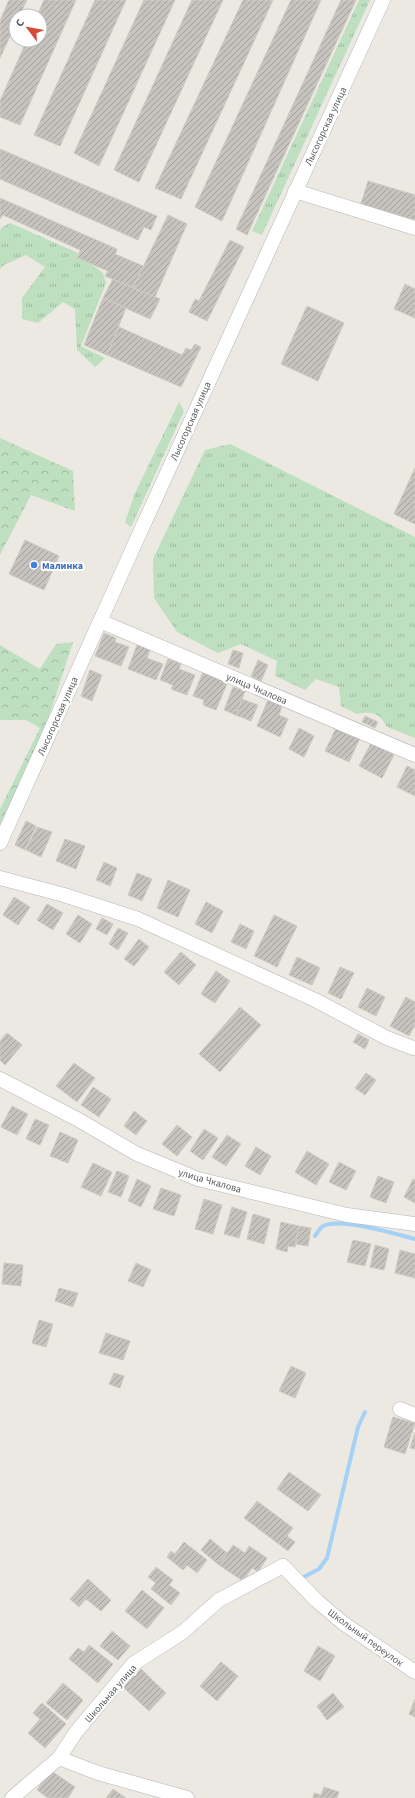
<svg xmlns="http://www.w3.org/2000/svg" width="415" height="1798" font-family="'Source Sans 3',sans-serif">
<defs>
<pattern id="grass-tufts" width="24" height="20" patternUnits="userSpaceOnUse"><rect width="24" height="20" fill="#bfe0c0"/><path d="M3 7l-1-3M5 7V3M7 7l1-3M15 17l-1-3M17 17v-4M19 17l1-3" fill="none" stroke="#9eb99f"/></pattern>
<pattern id="forest-crowns" width="20" height="18" patternUnits="userSpaceOnUse"><rect width="20" height="18" fill="#bfe0c0"/><path d="M2 6a3 3 0 1 1 6 0M12 15a3 3 0 1 1 6 0" fill="none" stroke="#9eb99f"/></pattern>
<pattern id="building-hatch" width="6" height="6" patternUnits="userSpaceOnUse"><rect width="6" height="6" fill="#c6c3be"/><path d="M-1 1l2-2M0 6l6-6M5 7l2-2" fill="none" stroke="#a4a29e"/></pattern>
</defs>
<rect width="100%" height="100%" fill="#ebe9e1"/>
<path fill="url(#grass-tufts)" d="M359,0H370L262,235L252,231Z
M10,223L76,252L103,273L106,283L81,346L105,358L95,367L77,350L75,309L63,302L38,323L22,319V298L45,267L26,255L4,265L0,269V231L1,228Z
M179,402L184,411L131,527L125,522L135,493Z
M230,444L415,537V738L387,727C379,712 372,711 357,714L341,706L339,687L316,679L305,690L275,676L277,661L241,644L218,653L177,632L154,598L153,559L205,450Z"/>
<path fill="url(#forest-crowns)" d="M0,438L73,471L75,511L31,495L0,555Z
M73,642L44,732L0,827V809L40,728L26,720H0V645L40,669L56,644Z"/>
<g fill="none" stroke-linecap="round" stroke-linejoin="round">
<path stroke="#a5d1f6" stroke-width="4" d="M315,1236C317,1233 320,1228 323,1226C340,1217 395,1234 415,1239
M302,1578L319,1569L327,1558L358,1427L365,1412"/>
</g>
<path fill="url(#building-hatch)" stroke="#cfcac0" d="M9,0H27L19,16H16V23L0,58V21Z
M44,0H76L20,125L0,117V101L27,40H40V16H37Z
M95,0H126L60,146L34,135Z
M144,0H175L99,166L74,153Z
M192,0H223L139,182L114,170Z
M243,0H273L181,199L155,188Z
M291,0H321L222,221L195,207Z
M341,0H356L247,235L236,229Z
M0,149L157,216L151,230L144,227L138,240L0,179Z
M368,181L415,195V220L361,204Z
M0,198L117,249L115,254L143,266L133,288L105,276L108,271L78,258L80,250L3,215L0,219Z
M168,215L187,224L155,297L133,288Z
M230,240L244,247L207,321L189,312L195,299L199,301Z
M113,279L160,299L150,319L103,298Z
M405,284L415,289V318L394,309Z
M103,298L126,308L107,355L84,345Z
M307,306L344,323L318,381L281,364Z
M119,327L182,355L186,348L191,350L195,344L201,347L181,387L107,355Z
M415,468V524L394,514Z
M25,540L59,556L44,590L9,574Z
M104,633L116,638L115,642L129,647L121,666L95,656Z
M137,645L150,650L147,658L163,664L156,680L128,669Z
M233,650L243,653L239,668L228,664Z
M168,659L181,664L179,669L195,675L187,695L171,689L173,685L160,680Z
M258,660L268,665L261,681L251,676Z
M90,670L102,675L92,701L81,696Z
M203,672L212,676L213,673L229,679L216,710L203,705L204,700L193,696Z
M233,687L245,691L236,715L224,710Z
M242,699L258,705L251,721L236,715Z
M268,700L282,706L279,715L288,719L280,737L257,726Z
M365,716L378,722L375,728L362,722Z
M299,728L314,736L304,757L289,749Z
M336,728L360,738L349,762L325,751Z
M371,743L394,755L382,778L359,766Z
M407,766L415,770V796L397,787Z
M26,821L36,826L25,850L15,845Z
M37,827L52,832L41,857L26,850Z
M65,839L85,846L76,869L56,861Z
M104,862L117,868L110,886L96,880Z
M137,873L152,879L142,901L128,895Z
M168,880L190,890L178,917L157,908Z
M14,897L30,907L18,925L3,915Z
M206,902L223,911L212,933L195,924Z
M47,904L63,913L53,930L37,920Z
M78,915L92,924L80,943L66,934Z
M274,915L297,926L277,967L254,956Z
M102,918L113,924L107,935L96,929Z
M240,924L254,931L246,949L231,942Z
M118,928L128,933L118,950L109,944Z
M139,939L149,947L134,966L124,959Z
M181,952L196,965L179,985L164,972Z
M297,957L320,968L312,985L289,975Z
M340,967L354,973L341,999L328,993Z
M216,971L230,981L215,1003L201,994Z
M367,988L385,997L376,1016L358,1007Z
M406,997L415,1002V1025L409,1036L390,1026Z
M240,1007L261,1025L220,1072L199,1054Z
M7,1033L22,1045L5,1065L0,1060V1041Z
M358,1034L369,1040L365,1049L353,1042Z
M74,1063L95,1078L77,1102L56,1086Z
M366,1073L376,1080L365,1095L355,1088Z
M93,1087L111,1099L99,1117L81,1105Z
M12,1106L28,1114L17,1135L1,1127Z
M134,1111L147,1121L136,1135L124,1126Z
M35,1119L49,1125L40,1145L26,1139Z
M177,1125L192,1137L177,1156L162,1144Z
M204,1129L218,1138L203,1160L190,1151Z
M60,1132L78,1140L68,1163L50,1156Z
M227,1135L241,1144L226,1166L212,1157Z
M256,1147L271,1156L260,1175L245,1166Z
M307,1151L329,1164L316,1185L295,1172Z
M339,1162L356,1171L346,1190L329,1182Z
M93,1163L112,1172L101,1196L81,1187Z
M117,1171L129,1176L121,1197L108,1192Z
M378,1176L394,1182L386,1203L370,1197Z
M137,1179L151,1186L141,1207L128,1201Z
M413,1179L415,1180V1203L404,1197Z
M161,1188L181,1195L174,1216L153,1209Z
M204,1199L222,1205L213,1234L195,1229Z
M232,1207L247,1212L239,1238L224,1234Z
M253,1214L270,1219L264,1244L247,1239Z
M281,1222L299,1226L295,1247L288,1246L287,1252L276,1249Z
M299,1226L311,1228L308,1246L295,1244Z
M353,1240L371,1244L365,1266L347,1262Z
M375,1245L389,1249L384,1270L370,1267Z
M400,1250L415,1254V1278L395,1273Z
M4,1263L23,1265L21,1286L2,1284Z
M136,1263L151,1270L143,1287L128,1281Z
M59,1288L78,1293L73,1307L55,1301Z
M39,1320L53,1324L46,1347L32,1343Z
M106,1333L130,1341L123,1360L99,1353Z
M291,1366L306,1373L295,1398L279,1391Z
M114,1373L124,1376L120,1388L109,1384Z
M393,1417L415,1423L405,1454L384,1447Z
M415,1432V1449L410,1448Z
M289,1472L321,1495L308,1511L277,1489Z
M257,1501L293,1528L287,1536L295,1542L288,1551L244,1518Z
M210,1539L227,1553L219,1565L201,1550Z
M184,1542L207,1560L197,1573L187,1565L183,1570L167,1557L171,1551L175,1554Z
M233,1545L245,1553L249,1546L267,1558L258,1572L252,1568L243,1581L219,1565Z
M156,1567L173,1580L169,1585L180,1593L171,1605L151,1589L156,1583L148,1577Z
M88,1579L111,1600L101,1611L86,1599L79,1607L70,1599Z
M142,1590L164,1608L147,1629L125,1611Z
M112,1631L130,1646L118,1660L100,1646Z
M89,1645L113,1664L98,1683L69,1659L78,1648L84,1652Z
M318,1646L335,1656L320,1681L304,1671Z
M221,1662L238,1676L217,1701L200,1686Z
M141,1669L166,1693L149,1711L123,1687Z
M63,1683L83,1700L67,1720L46,1703Z
M333,1693L344,1707L327,1720L317,1706Z
M415,1699V1717L409,1714Z
M42,1703L66,1724L45,1748L28,1733L40,1719L33,1713Z
M50,1770L75,1787L68,1798H48L37,1790Z
M324,1787L339,1792L337,1798H313L314,1793L321,1795Z
M113,1789L126,1798H106Z"/>
<g fill="none" stroke-linecap="round" stroke-linejoin="round">
<g stroke="#b3b6ba" stroke-width="15">
<path id="minor" d="M295,191L415,228
M100,621L415,755
M0,843L142,528L383,0
M0,878L64,895L138,919L315,1000L387,1038L413,1048
M0,1079L77,1119L137,1154L198,1179L347,1215L415,1224
M400,1409L415,1415
M59,1758L98,1773L187,1798
M12,1798L59,1758L76,1732L133,1664L183,1632L219,1600L283,1566L317,1601L343,1623L415,1672"/>
</g>
<use href="#minor" stroke="#fff" stroke-width="14"/>
</g>
<circle fill="#3f7fe0" stroke="#fff" stroke-width="1.5" cx="34" cy="565" r="4"/>
<g text-anchor="middle" stroke-width="4" stroke-linejoin="round" paint-order="stroke">
<g font-size="10" fill="#595c60" stroke="#fff">
<text transform="translate(325 126) rotate(-65)" y="4">Лысогорская улица</text>
<text transform="translate(190 421) rotate(-66)" y="4">Лысогорская улица</text>
<text transform="translate(257 688) rotate(23)" y="4">улица Чкалова</text>
<text transform="translate(57 716) rotate(-66)" y="4">Лысогорская улица</text>
<text transform="translate(210 1180) rotate(16)" y="4">улица Чкалова</text>
<text transform="translate(366 1637) rotate(36)" y="4">Школьный переулок</text>
<text transform="translate(110 1693) rotate(-49)" y="4">Школьная улица</text>
</g>
<g font-size="10" font-weight="bold" fill="#366cbe" stroke="#fff" text-anchor="start">
<text x="42" y="569">Малинка</text>
</g>
</g>
<g transform="translate(28 28) rotate(302)"><circle r="19" fill="#ffffff" stroke="#bdbebf"/>
<path d="M0-3L7 15L0 10L-7 15Z" fill="#d74a3a"/>
<text y="-6" font-size="11" font-weight="bold" text-anchor="middle" fill="#595c60">С</text>
</g>
</svg>
